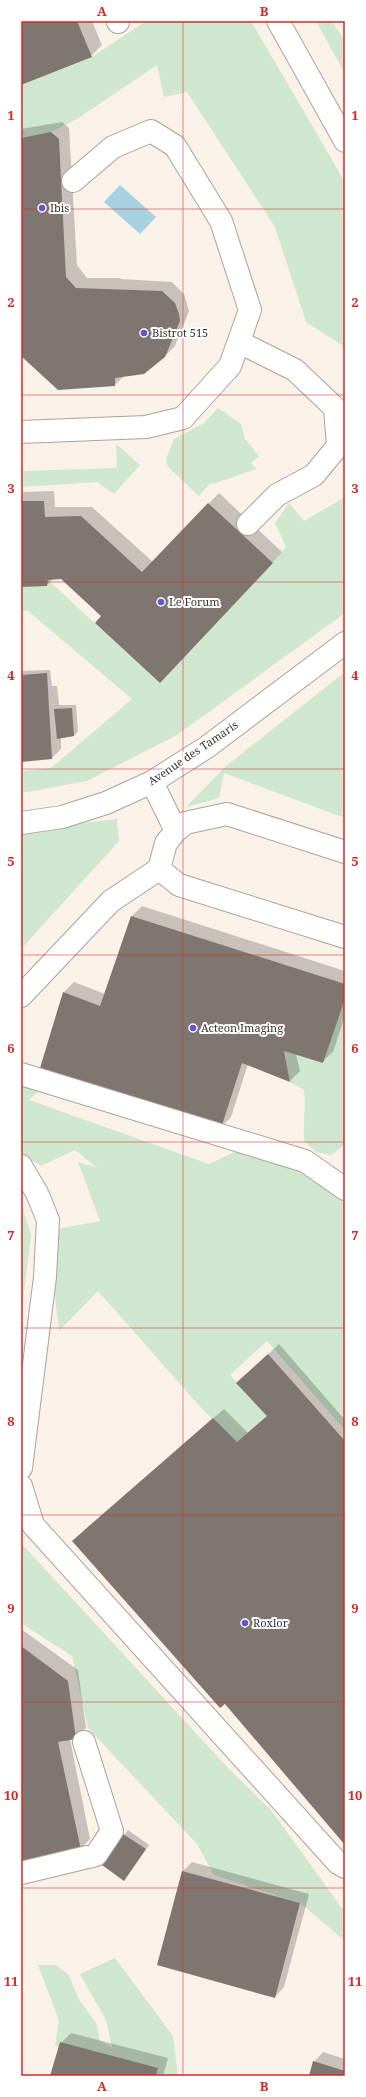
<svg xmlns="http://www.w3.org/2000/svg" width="366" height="2097" font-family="'Noto Serif',serif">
<rect width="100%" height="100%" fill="#faf1e9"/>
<path fill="#cfe6cf" d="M146,21H251L345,182V347L306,322L275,227L187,92L164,97L157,65L77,119L51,132L21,138V85L92,57Z
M316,21H332L345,41V74Z
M218,408L241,424L245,439L259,456L251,463L256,469L213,484L211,482L199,496L168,467L166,459L174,439L204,423Z
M116,444L140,465L114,494L97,482L21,487V471L117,468Z
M345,497V613L177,735L87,781L21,793V771L51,768L132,699L28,611H21V581L48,580L160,683L286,547L275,523L289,503L304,521Z
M345,672V818L224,773L219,798L186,807L226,766Z
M117,819L119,841L21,949V830Z
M345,999V1145L331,1155L316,1152L304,1141C303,1124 306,1107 304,1090L290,1082L284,1051L323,1063Z
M21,1078L44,1086L29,1100L209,1164L239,1150L302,1168L345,1199V1430L267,1341L230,1375L267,1416L237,1442L203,1410L98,1291L59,1331L48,1231L100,1221L78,1162L97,1168L75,1150L41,1166L21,1153Z
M21,1203L31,1235L21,1317Z
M21,1543L228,1768L271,1810L341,1907L345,1908V1941L300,1903L214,1875L197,1844L88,1728L72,1656L21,1623Z
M115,1958L173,2036L178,2076H156L158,2068L55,2046L59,2020L38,1965H56L69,1975L78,1998L96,2023L100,2041L112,2047L106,2020L80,1974Z"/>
<path fill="#a5d1e1" d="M120,185L156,217L140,234L104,202Z"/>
<path fill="#0003" d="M21,21H92L102,45L91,56L21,84Z
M62,122L69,128L77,265L87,278H120L121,279L172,282L184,294L189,311L175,346L165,356L124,376L115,385L59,389L21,354V129Z
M54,491L55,507H92L153,562L219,493L282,552L170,672L102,616L61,578H54L47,585L21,586V492Z
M50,670L52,686H57L59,705H76L78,731L74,736L61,738V749L52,758L21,760V671Z
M142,906L345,971V1016L333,1052L322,1062L296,1054L300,1071L290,1081L248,1064L231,1117L221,1127L64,992L74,982L105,994L132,916Z
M279,1344L345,1420V1843L83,1531L224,1409L248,1433L267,1416L237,1383Z
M21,1629L78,1670L86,1728L76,1738L70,1739L90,1839L80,1849L21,1859Z
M128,1830L149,1845L124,1880L103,1864Z
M192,1862L309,1894L284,1987L275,1997L183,1871Z
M71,2033L168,2058L163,2076H51L61,2043Z
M323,2052L345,2059V2076H310L314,2062Z"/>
<path fill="#807671" d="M21,21H77L92,57L21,85Z
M51,132L59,139L66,277L76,288L162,291L175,303L179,314L180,321L165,357L144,374L115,378V386L58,390L21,356V138Z
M21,501H44L45,517L81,516L142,572L208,503L273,563L160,683L95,623L101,616L61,579L48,580L47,586L21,587Z
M47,673L52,759L21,762V675Z
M72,708L74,736L57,739L54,709Z
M131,916L345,984V999L323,1063L284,1051L290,1082L242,1063L221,1128L40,1068L63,992L100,1006Z
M268,1354L345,1441V1845L225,1704L220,1708L72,1541L213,1418L237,1442L267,1416L236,1383Z
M21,1646L68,1681L76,1739L58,1742L81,1850L21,1861Z
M123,1834L146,1849L124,1881L102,1865Z
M182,1871L300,1903L275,1998L157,1965Z
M60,2042L158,2068L156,2076H50Z
M313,2061L345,2071V2076H309Z"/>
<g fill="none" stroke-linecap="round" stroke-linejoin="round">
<g stroke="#aba39b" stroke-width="24">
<path id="minor" d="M118,21V22
M278,21L345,141
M239,342L295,370L335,408L338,446L314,475L277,495L248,524
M21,432L146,427L183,418L230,366L250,310L221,221L175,146L151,131L113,147L73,181
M21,823L62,817L106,803L152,782L207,747L345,643
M176,831L185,823L227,814L345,852
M159,869L179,885L345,937
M21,996L111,901L159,869L166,843L176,831L152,782
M21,1074L305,1161L345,1189
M21,1166L37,1193L48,1220L45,1277L21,1468
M21,1486L33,1525L338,1863L345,1867
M21,1873L96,1855L112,1831L84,1742"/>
</g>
<use href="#minor" stroke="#fff" stroke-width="22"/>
</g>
<path fill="none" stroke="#d62828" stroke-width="1" stroke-opacity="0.55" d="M183,21V2076M21,209H345M21,395H345M21,582H345M21,769H345M21,955H345M21,1142H345M21,1328H345M21,1515H345M21,1702H345M21,1888H345"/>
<g fill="#6357d0" stroke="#fff" stroke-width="1.5">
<circle cx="42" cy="208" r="4"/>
<circle cx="144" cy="333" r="4"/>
<circle cx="161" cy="602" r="4"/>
<circle cx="193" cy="1028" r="4"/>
<circle cx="245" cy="1623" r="4"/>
</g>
<g text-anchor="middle" stroke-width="4" stroke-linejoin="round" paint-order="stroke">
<g font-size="11" fill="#373431" stroke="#fff" text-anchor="start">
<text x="50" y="212">Ibis</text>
<text x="152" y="337">Bistrot 515</text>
<text x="169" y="606">Le Forum</text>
<text x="201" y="1032">Acteon Imaging</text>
<text x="253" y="1627">Roxlor</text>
</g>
<g font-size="11" fill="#373431" stroke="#fff">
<text transform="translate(193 753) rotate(-34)" y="4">Avenue des Tamaris</text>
</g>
</g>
<rect width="366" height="2097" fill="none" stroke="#ffffff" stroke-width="44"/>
<rect x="22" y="22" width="322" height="2053" fill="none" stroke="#d62828" stroke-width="1.5"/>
<g font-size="13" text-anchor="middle" font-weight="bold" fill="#d62828">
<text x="102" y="16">A</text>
<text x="264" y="16">B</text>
<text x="11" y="120">1</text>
<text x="355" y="120">1</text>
<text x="11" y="307">2</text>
<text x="355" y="307">2</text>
<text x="11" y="493">3</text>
<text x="355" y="493">3</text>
<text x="11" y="680">4</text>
<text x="355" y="680">4</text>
<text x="11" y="866">5</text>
<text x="355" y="866">5</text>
<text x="11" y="1053">6</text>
<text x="355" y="1053">6</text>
<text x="11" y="1240">7</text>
<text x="355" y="1240">7</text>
<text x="11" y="1426">8</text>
<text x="355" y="1426">8</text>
<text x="11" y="1613">9</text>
<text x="355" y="1613">9</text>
<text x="11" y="1800">10</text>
<text x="355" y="1800">10</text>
<text x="11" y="1986">11</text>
<text x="355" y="1986">11</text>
<text x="102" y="2091">A</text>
<text x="264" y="2091">B</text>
</g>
</svg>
